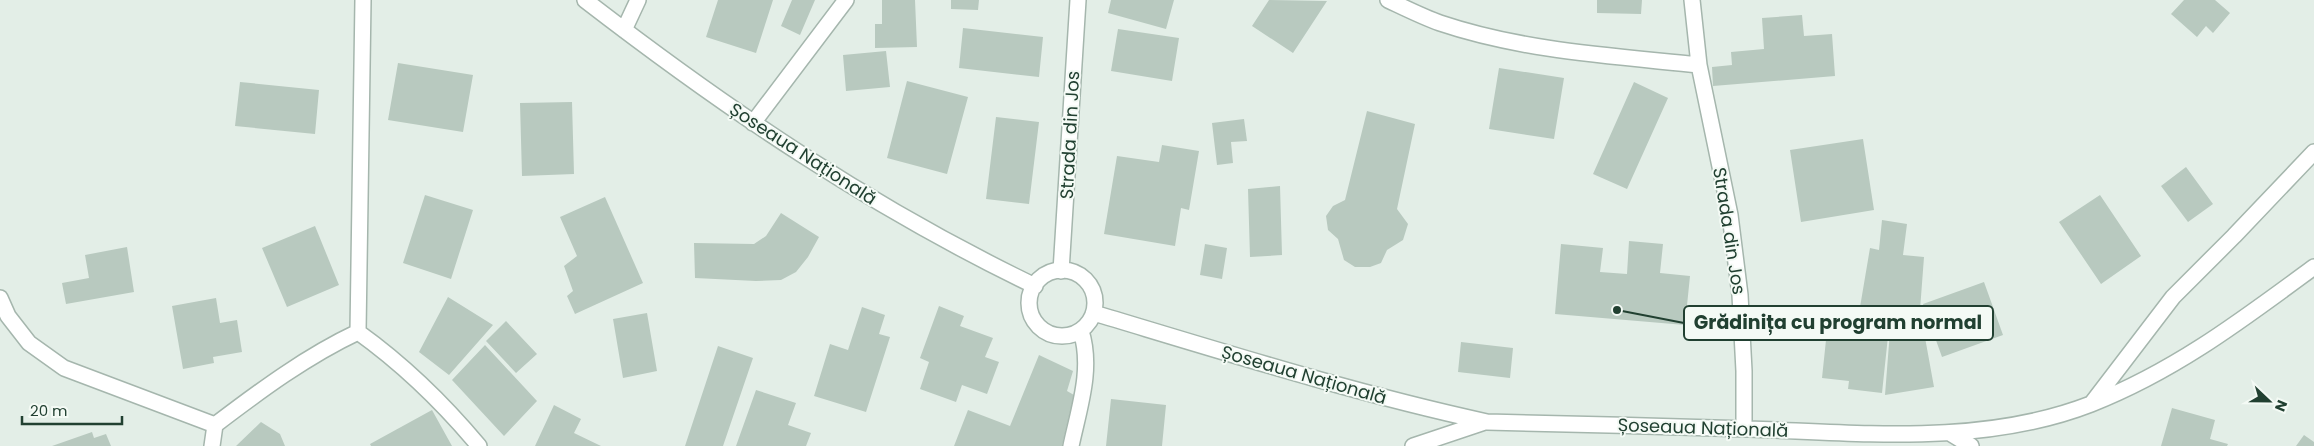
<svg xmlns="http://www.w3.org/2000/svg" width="2314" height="446" font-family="Poppins,sans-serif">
<rect width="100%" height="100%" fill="#e3eee7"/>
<path fill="#b8c9bf" d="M718,0H773L756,53L706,37Z
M792,0H815L800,35L781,26Z
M882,0H915L917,47L875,48V24H882Z
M951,0H979L978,10L951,9Z
M1111,0H1174L1166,29L1108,13Z
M1269,0L1327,1L1293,53L1252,26Z
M1597,0H1642L1641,14L1597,13Z
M2184,0H2215L2230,13L2213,33L2206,26L2197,37L2171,14Z
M1802,15L1804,36L1832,34L1835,76L1713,86L1712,67L1732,65L1731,52L1764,49L1762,18Z
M963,28L1043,37L1039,77L959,68Z
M1118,29L1179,38L1172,81L1111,71Z
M886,51L890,87L846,91L843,55Z
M398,63L473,75L463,132L388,120Z
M1499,68L1564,78L1554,139L1489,129Z
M907,81L968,97L947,174L887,158Z
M240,82L319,90L315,134L235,126Z
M1634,82L1668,98L1627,189L1593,174Z
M572,102L574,174L522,176L520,103Z
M1367,111L1415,124L1397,209L1408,224L1403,240L1387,250L1381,263L1370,267H1355L1344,260L1338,239L1328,230L1326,216L1333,206L1345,200Z
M996,117L1039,122L1029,204L986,199Z
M1244,119L1247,141L1231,142L1233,163L1217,165L1212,123Z
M1863,139L1874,210L1801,222L1790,150Z
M1162,145L1199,151L1189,210L1181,208L1175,246L1104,234L1117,156L1159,162Z
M2186,167L2213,204L2188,222L2161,186Z
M1280,186L1282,255L1250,257L1248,189Z
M425,195L473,210L451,279L403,263Z
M2100,195L2141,256L2101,284L2059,222Z
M605,197L643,283L575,314L567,296L573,291L564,266L577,256L560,217Z
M781,213L819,237L808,257L796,272L781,280L756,281L695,278L694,243L754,244L766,236Z
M1882,220L1907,224L1903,255L1924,257L1920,310L1934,387L1885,395L1890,331L1884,322L1858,319L1870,248L1879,250Z
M315,226L339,285L287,307L262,248Z
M1629,241L1663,244L1660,273L1690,276L1685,325L1555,314L1561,244L1603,248L1600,272L1627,274Z
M1205,244L1227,248L1222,279L1200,275Z
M127,247L134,292L66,304L62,283L89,278L85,255Z
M1984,282L2003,335L1942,357L1923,304Z
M448,297L493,325L449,375L419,352Z
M216,298L220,323L237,320L242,352L213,357L214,363L183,369L172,306Z
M939,306L964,316L960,326L993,338L985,357L999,362L987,394L962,385L956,402L920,389L929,362L920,358Z
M862,307L885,315L879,334L890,337L866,412L814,396L830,344L848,350Z
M647,313L657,371L623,378L613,319Z
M506,321L537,354L516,373L486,341Z
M1828,321L1881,326L1888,336L1882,393L1848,389L1849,381L1822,378Z
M1461,342L1513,348L1510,378L1458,372Z
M485,345L537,401L504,436L452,380Z
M718,346L753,358L723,446H685Z
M1039,355L1073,371L1067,391L1074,395L1062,446H954L968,410L1010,426Z
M756,390L796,403L788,425L811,433L806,446H736Z
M1111,399L1166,405L1162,446H1106Z
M554,405L581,419L574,433L601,446H535Z
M2172,408L2215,420L2210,439L2228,444L2227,446H2161Z
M432,410L452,446H371L370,444Z
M261,422L280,434L285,446H236Z
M92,432L94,438L106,434L111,446H52Z
M2304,435L2314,442V446H2296Z"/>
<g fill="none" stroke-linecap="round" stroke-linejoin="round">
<g stroke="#a5b6ad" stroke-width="18">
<path id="minor" d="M585,0C729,111 871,207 1035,286
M1388,0C1405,8 1423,17 1440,23C1523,51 1613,56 1699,65
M1692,0L1699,65L1730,215L1740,295L1744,371V429
M624,30L638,0
M753,123L846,0
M1029 303a33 33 0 1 1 66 0a33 33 0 1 1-66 0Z
M1061,271L1078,0
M0,298L8,316L29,343L64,368L215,425
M1094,313C1224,352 1354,393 1487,422C1574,424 1662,426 1749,429C1862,433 1983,446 2091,404C2175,371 2242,320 2314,267
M358,332L363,0
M358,332C404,365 443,403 479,446
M2092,403L2173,297L2234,236L2314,152
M215,425C261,390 307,356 358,332
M1950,433L1971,446
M212,446L215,425
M1071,446C1079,408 1093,369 1081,331
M1413,446L1485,422"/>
</g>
<use href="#minor" stroke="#fff" stroke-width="15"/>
</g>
<g text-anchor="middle" stroke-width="4" stroke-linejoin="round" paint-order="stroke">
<g font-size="18" fill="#214031" stroke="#f4faf5">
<text transform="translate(1070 135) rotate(-87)" y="6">Strada din Jos</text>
<text transform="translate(803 154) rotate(33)" y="6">Șoseaua Națională</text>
<text transform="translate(1729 231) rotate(81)" y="6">Strada din Jos</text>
<text transform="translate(1304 375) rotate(16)" y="6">Șoseaua Națională</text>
<text transform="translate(1703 428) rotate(2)" y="6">Șoseaua Națională</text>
</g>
</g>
<path fill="none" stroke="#214031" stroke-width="2" d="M1617 310L1684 323"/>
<circle fill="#214031" stroke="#f4faf5" stroke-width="2" cx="1617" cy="310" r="5"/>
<rect fill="#f4faf5" stroke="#214031" stroke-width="2" x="1684" y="306" width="309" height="34" rx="5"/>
<g font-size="19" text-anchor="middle" font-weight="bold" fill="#214031">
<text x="1838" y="329">Grădinița cu program normal</text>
</g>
<g transform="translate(2269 401) rotate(112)" stroke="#f4faf5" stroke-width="4" paint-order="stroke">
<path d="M0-4L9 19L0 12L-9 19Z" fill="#214031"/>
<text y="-8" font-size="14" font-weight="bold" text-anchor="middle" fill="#214031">N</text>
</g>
<path d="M22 416v8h100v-8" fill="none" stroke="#214031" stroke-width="2.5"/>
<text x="30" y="416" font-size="15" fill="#214031" stroke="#f4faf5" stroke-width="4" paint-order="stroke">20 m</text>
</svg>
